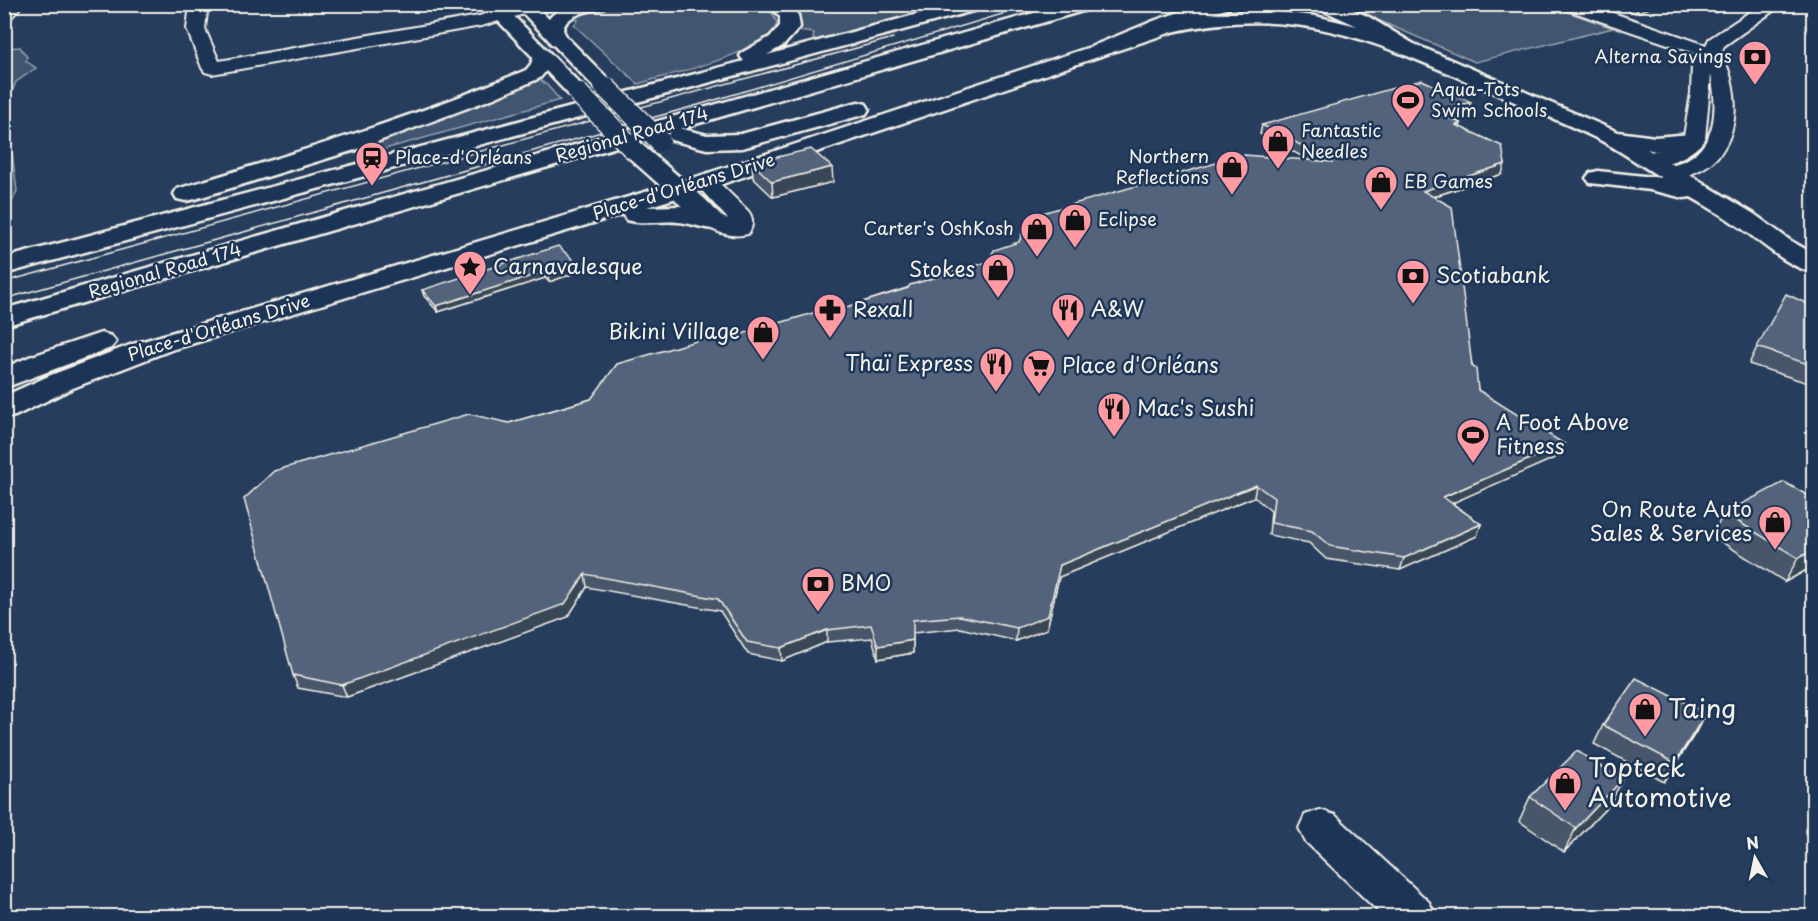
<svg xmlns="http://www.w3.org/2000/svg" width="1818" height="921" font-family="'Playpen Sans',sans-serif">
<rect width="100%" height="100%" fill="#263d5d"/>
<filter id="ink" filterUnits="userSpaceOnUse"><feTurbulence type="fractalNoise" baseFrequency=".0167" numOctaves="2"/><feDisplacementMap in="SourceGraphic" scale="12" xChannelSelector="R" yChannelSelector="G"/><feConvolveMatrix kernelMatrix="1 2 1 2 8 2 1 2 1" color-interpolation-filters="sRGB"/></filter>
<g filter="url(#ink)">
<path fill="#40546f" stroke="#9aa2ac" stroke-width="1.5" d="M621,4L759,5L772,13L777,23C772,52 666,75 638,84L574,25L578,20L575,16L581,13Z
M789,5H948L816,40L813,38L814,33L798,31C800,19 799,12 789,5Z
M1343,5H1548L1613,28L1475,62Z
M20,47L27,57L26,61L36,68L16,82L6,107L17,191L13,200L5,203V48Z
M538,79L547,85L560,100L385,149L377,148L327,159L324,157Z"/>
<g fill="none" stroke-linecap="round" stroke-linejoin="round">
<g stroke="#f4f1e8" stroke-width="4">
<path id="minor" d="M23,4L10,19L4,20L5,4Z
M190,4H208L205,29L219,61L479,16L519,4H532L535,8L532,12L481,26L212,74L205,72L202,68L187,29Z
M1560,4H1587L1706,45L1709,39L1762,4H1783L1724,46L1721,53C1743,93 1742,155 1693,173C1682,177 1672,181 1661,178L1658,173C1663,165 1674,165 1683,161C1717,147 1718,107 1711,75L1705,139C1691,158 1662,169 1639,164L1636,159L1639,154L1666,149L1684,136L1691,93L1692,64L1700,55L1562,8Z
M705,175L713,177L748,211C754,218 753,227 748,234C717,242 685,214 668,190L672,185C692,180 709,205 724,218L728,219L694,182L697,177Z
M1320,810L1335,815L1429,902L1436,916H1383L1305,841L1299,828L1305,815Z"/>
</g>
<g stroke="#f4f1e8" stroke-width="5">
<path id="major" d="M482,4H502L585,89L589,93L585,97L578,99L571,97Z
M514,4H534L611,82L614,86L611,90L604,92L597,90Z
M1260,10L1315,16L1391,34L1618,132L1655,137L1691,134L1699,136L1702,141L1699,146L1655,151L1647,149L1754,214L1791,241L1814,254V273C1783,265 1760,240 1735,224C1721,214 1706,206 1691,197L1684,198L1650,190L1590,183L1586,178L1590,173L1598,171L1662,178C1640,165 1618,149 1596,138C1560,121 1523,106 1487,90C1375,41 1298,4 1172,32L713,187L647,207L680,206L724,218L728,223L724,228C708,232 694,223 678,222C661,220 643,225 626,220L623,214L171,350L73,388L15,416L4,418V396L51,375L130,345L662,187L625,154L622,149L625,144L633,142L641,144L684,181L1160,24L1201,15Z
M858,102L866,104L869,109L866,114L742,148L707,149L671,140L668,135L671,130L679,128L707,135L741,134Z
M101,333L111,336L116,342L111,348L4,388V368L29,357Z"/>
</g>
<g stroke="#f4f1e8" stroke-width="5">
<path id="highway" d="M519,4H555L552,8L526,14L519,12L517,8Z
M573,4H606L603,8C589,11 566,14 563,30L568,40L565,44H551L543,30C548,15 559,9 573,4Z
M768,4H788L798,15L800,27L784,45L767,55L955,4H987L984,8L4,274V258L744,61L740,56L743,52L770,37L780,26V17Z
M1065,4H1096L1093,8L4,326V309Z
M1203,4H1232L1229,8L1170,28L1109,53H1095L1092,49L1095,45L1156,20Z
M1315,4H1340L1369,17L1412,43L1415,47L1412,51H1398L1355,25L1318,8Z
M542,51L549,53L552,57L551,65L540,78L494,98L358,149L195,199L186,201L177,199L174,194L177,189C295,153 413,118 526,70L531,64L535,53Z"/>
</g>
<use href="#minor" fill="#1d3557" fill-rule="evenodd"/>
<use href="#major" fill="#1d3557" fill-rule="evenodd"/>
<use href="#highway" fill="#1d3557" fill-rule="evenodd"/>
<path stroke="#f4f1e8" stroke-width="1.5" d="M4,282L893,38
M4,299L698,105L1036,4"/>
<g stroke="#f4f1e8" stroke-width="23" stroke-linecap="butt">
<path id="major-bridge" d="M604,86L660,141
M578,93L633,149"/>
</g>
<use href="#major-bridge" stroke="#1d3557" stroke-width="20"/>
</g>
<path fill="#47566a" stroke="#f4f1e8" stroke-width="1.5" d="M1606,4H1659L1636,13Z
M1675,4H1730L1716,12Z
M1468,111L1464,113L1462,119L1455,121L1461,123L1460,127L1502,174L1433,197L1478,390L1559,456L1452,503L1481,524L1477,536L1400,570L1326,559L1309,543L1269,535L1271,511L1254,497L1059,577L1047,629L1016,641L960,628L913,633V653L878,659L872,638L827,642L782,661L748,654L720,611L587,587L568,617L347,697L298,688L293,675L509,423L591,399L718,341L847,307L1309,160L1260,134L1262,125Z
M752,163L833,182L773,197L753,178Z
M580,266L581,271L549,282L545,278L438,312L424,296L422,290Z
M1814,303V385L1749,364L1757,347Z
M1724,513L1814,566L1785,582L1712,536Z
M1603,725L1696,732L1664,782L1594,744Z
M1622,780L1610,804L1564,852L1519,821L1530,797Z"/>
<path fill="#394656" stroke="#f4f1e8" stroke-width="1.5" d="M1639,4H1659L1636,13Z
M1719,4H1730L1716,12Z
M1471,102L1468,111L1464,113L1462,119L1441,125L1444,116L1457,106Z
M1505,164L1502,174L1420,201L1423,191Z
M832,167L833,182L773,197L772,182Z
M580,266L581,271L549,282L548,276Z
M544,272L545,278L438,312L436,306Z
M1564,444L1559,456L1439,509L1443,497Z
M1256,485L1254,497L1059,577L1047,629L1016,641L1017,628L1060,565Z
M1481,524L1477,536L1400,570L1404,558Z
M1814,550V566L1785,582L1798,558Z
M585,574L587,587L568,617L347,697L342,685Z
M827,630V642L782,661L781,648Z
M913,640V653L878,659V646Z
M1706,713L1696,732L1664,782L1675,763Z
M1622,780L1610,804L1564,852L1576,828Z"/>
<path fill="#52647b" stroke="#f4f1e8" stroke-width="1.5" d="M1422,80L1471,102L1457,106L1465,109L1444,116L1461,123L1456,125L1502,146L1505,164L1423,191L1452,207L1472,366L1476,369L1478,390L1564,444L1443,497L1481,524L1404,558L1330,546L1312,531L1271,523L1274,498L1256,485L1060,565L1048,616L1017,628L960,616L913,620V640L878,646L871,625L827,630L781,648L747,642L718,599L585,574L565,604L342,685L293,675L244,499L274,471L469,414L509,423L591,399L617,364L703,339L718,341L837,306L847,307L908,288L910,285L988,262L994,250L1019,242L1028,217L1244,155L1333,162L1262,125Z
M811,149L832,167L772,182L752,163Z
M558,246L580,266L548,276L544,272L436,306L422,290Z
M1786,294L1810,305L1814,303V366L1757,347Z
M1784,482L1814,499V550L1798,558L1724,513Z
M1636,678L1706,713L1675,763L1603,725Z
M1577,751L1622,780L1576,828L1530,797Z"/>
</g>
<defs>
<g id="bank-pin" transform="scale(1.725)"><path d="M0 17L-7.5 6A9.5 9.5 0 1 1 7.5 6Z" fill="#ff9aa2" stroke="#1d3557"/><path d="M-6-4H6V4H-6ZM0-2.3a2.3 2.3 0 1 0 0 4.6a2.3 2.3 0 1 0 0-4.6Z" fill="#111"/></g>
<g id="stadium-pin" transform="scale(1.725)"><path d="M0 17L-7.5 6A9.5 9.5 0 1 1 7.5 6Z" fill="#ff9aa2" stroke="#1d3557"/><path d="M0-5a6.5 5 0 1 0 0 10a6.5 5 0 1 0 0-10ZM-3.5-1.8h7v3.6h-7Z" fill="#111"/></g>
<g id="shop-pin" transform="scale(1.725)"><path d="M0 17L-7.5 6A9.5 9.5 0 1 1 7.5 6Z" fill="#ff9aa2" stroke="#1d3557"/><path d="M-5-2.5h2.3a2.7 3.5 0 0 1 5.4 0H5L5.5 6h-11ZM-1.5-2.5h3a1.5 2.3 0 0 0-3 0Z" fill="#111"/></g>
<g id="station-pin" transform="scale(1.725)"><path d="M0 17L-7.5 6A9.5 9.5 0 1 1 7.5 6Z" fill="#ff9aa2" stroke="#1d3557"/><path d="M-3-6H3Q5-6 5-4V2Q5 4 3 4L4.5 6H3L1.5 4h-3L-3 6H-4.5L-3 4Q-5 4-5 2V-4Q-5-6-3-6ZM-3.5-4v3h7v-3ZM-3.5 1v1.5H-2V1ZM2 1v1.5H3.5V1Z" fill="#111"/></g>
<g id="sight-pin" transform="scale(1.725)"><path d="M0 17L-7.5 6A9.5 9.5 0 1 1 7.5 6Z" fill="#ff9aa2" stroke="#1d3557"/><path d="M0-6L1.8-2.2L6-1.7L2.9 1.2L3.7 5.4L0 3.3L-3.7 5.4L-2.9 1.2L-6-1.7L-1.8-2.2Z" fill="#111"/></g>
<g id="pharmacy-pin" transform="scale(1.725)"><path d="M0 17L-7.5 6A9.5 9.5 0 1 1 7.5 6Z" fill="#ff9aa2" stroke="#1d3557"/><path d="M-2-6h4v4h4v4h-4v4h-4v-4h-4v-4h4Z" fill="#111"/></g>
<g id="restaurant-pin" transform="scale(1.725)"><path d="M0 17L-7.5 6A9.5 9.5 0 1 1 7.5 6Z" fill="#ff9aa2" stroke="#1d3557"/><path d="M-5-6h1v4h1v-4h1v4h1v-4h1v5L-1.5 .5V6h-2V.5L-5-1ZM5-6V6H3V1.5H1.5Q1.5-4 5-6Z" fill="#111"/></g>
<g id="supermarket-pin" transform="scale(1.725)"><path d="M0 17L-7.5 6A9.5 9.5 0 1 1 7.5 6Z" fill="#ff9aa2" stroke="#1d3557"/><path d="M-6-5.5h2.5l.6 2H6L4.5 2H-2.5L-4.4-4H-6ZM-1.5 3.2a1.3 1.3 0 1 0 .1 0ZM3 3.2a1.3 1.3 0 1 0 .1 0Z" fill="#111"/></g>
</defs>
<g fill-rule="evenodd">
<use href="#bank-pin" x="1755" y="57"/>
<use href="#stadium-pin" x="1408" y="100"/>
<use href="#shop-pin" x="1278" y="141"/>
<use href="#station-pin" x="372" y="158"/>
<use href="#shop-pin" x="1232" y="167"/>
<use href="#shop-pin" x="1381" y="182"/>
<use href="#shop-pin" x="1075" y="220"/>
<use href="#shop-pin" x="1037" y="229"/>
<use href="#sight-pin" x="470" y="267"/>
<use href="#shop-pin" x="998" y="270"/>
<use href="#bank-pin" x="1413" y="276"/>
<use href="#pharmacy-pin" x="830" y="310"/>
<use href="#restaurant-pin" x="1068" y="310"/>
<use href="#shop-pin" x="763" y="332"/>
<use href="#restaurant-pin" x="996" y="364"/>
<use href="#supermarket-pin" x="1039" y="366"/>
<use href="#restaurant-pin" x="1114" y="409"/>
<use href="#stadium-pin" x="1473" y="435"/>
<use href="#shop-pin" x="1775" y="522"/>
<use href="#bank-pin" x="818" y="584"/>
<use href="#shop-pin" x="1645" y="709"/>
<use href="#shop-pin" x="1565" y="783"/>
</g>
<g text-anchor="middle" stroke-width="5" stroke-linejoin="round" paint-order="stroke">
<g font-size="18" fill="#f4f1e8" stroke="#1d3557" text-anchor="start">
<text x="1732" y="63" text-anchor="end">Alterna Savings</text>
<text x="1431" y="96">Aqua-Tots<tspan x="1431" dy="21">Swim Schools</tspan></text>
<text x="1301" y="137">Fantastic<tspan x="1301" dy="21">Needles</tspan></text>
<text x="1209" y="163" text-anchor="end">Northern<tspan x="1209" dy="21">Reflections</tspan></text>
<text x="395" y="164">Place-d'Orléans</text>
<text x="1404" y="188">EB Games</text>
<text x="1098" y="226">Eclipse</text>
<text x="1014" y="235" text-anchor="end">Carter's OshKosh</text>
</g>
<g font-size="18" fill="#f4f1e8" stroke="#1d3557">
<text transform="translate(632 135) rotate(-16)" y="6">Regional Road 174</text>
<text transform="translate(684 187) rotate(-17)" y="6">Place-d'Orléans Drive</text>
<text transform="translate(165 271) rotate(-16)" y="6">Regional Road 174</text>
<text transform="translate(219 328) rotate(-17)" y="6">Place-d'Orléans Drive</text>
</g>
<g font-size="21" fill="#f4f1e8" stroke="#1d3557" text-anchor="start">
<text x="493" y="274">Carnavalesque</text>
<text x="975" y="277" text-anchor="end">Stokes</text>
<text x="1436" y="283">Scotiabank</text>
<text x="853" y="317">Rexall</text>
<text x="1091" y="317">A&amp;W</text>
<text x="740" y="339" text-anchor="end">Bikini Village</text>
<text x="973" y="371" text-anchor="end">Thaï Express</text>
<text x="1062" y="373">Place d'Orléans</text>
<text x="1137" y="416">Mac's Sushi</text>
<text x="1496" y="430">A Foot Above<tspan x="1496" dy="24">Fitness</tspan></text>
<text x="1752" y="517" text-anchor="end">On Route Auto<tspan x="1752" dy="24">Sales &amp; Services</tspan></text>
<text x="841" y="591">BMO</text>
</g>
<g font-size="26" fill="#f4f1e8" stroke="#1d3557" text-anchor="start">
<text x="1668" y="718">Taing</text>
<text x="1588" y="777">Topteck<tspan x="1588" dy="30">Automotive</tspan></text>
</g>
</g>
<rect width="1818" height="921" fill="none" stroke="#1d3557" stroke-width="24"/>
<rect x="12" y="12" width="1794" height="897" fill="none" stroke="#f4f1e8" stroke-width="2" filter="url(#ink)"/>
<g transform="translate(1755 858) rotate(351)" stroke="#1d3557" stroke-width="4.5" paint-order="stroke">
<path d="M0-4.5L10 22L0 15L-10 22Z" fill="#f4f1e8"/>
<text y="-9" font-size="16" font-weight="bold" text-anchor="middle" fill="#f4f1e8">N</text>
</g>
</svg>
